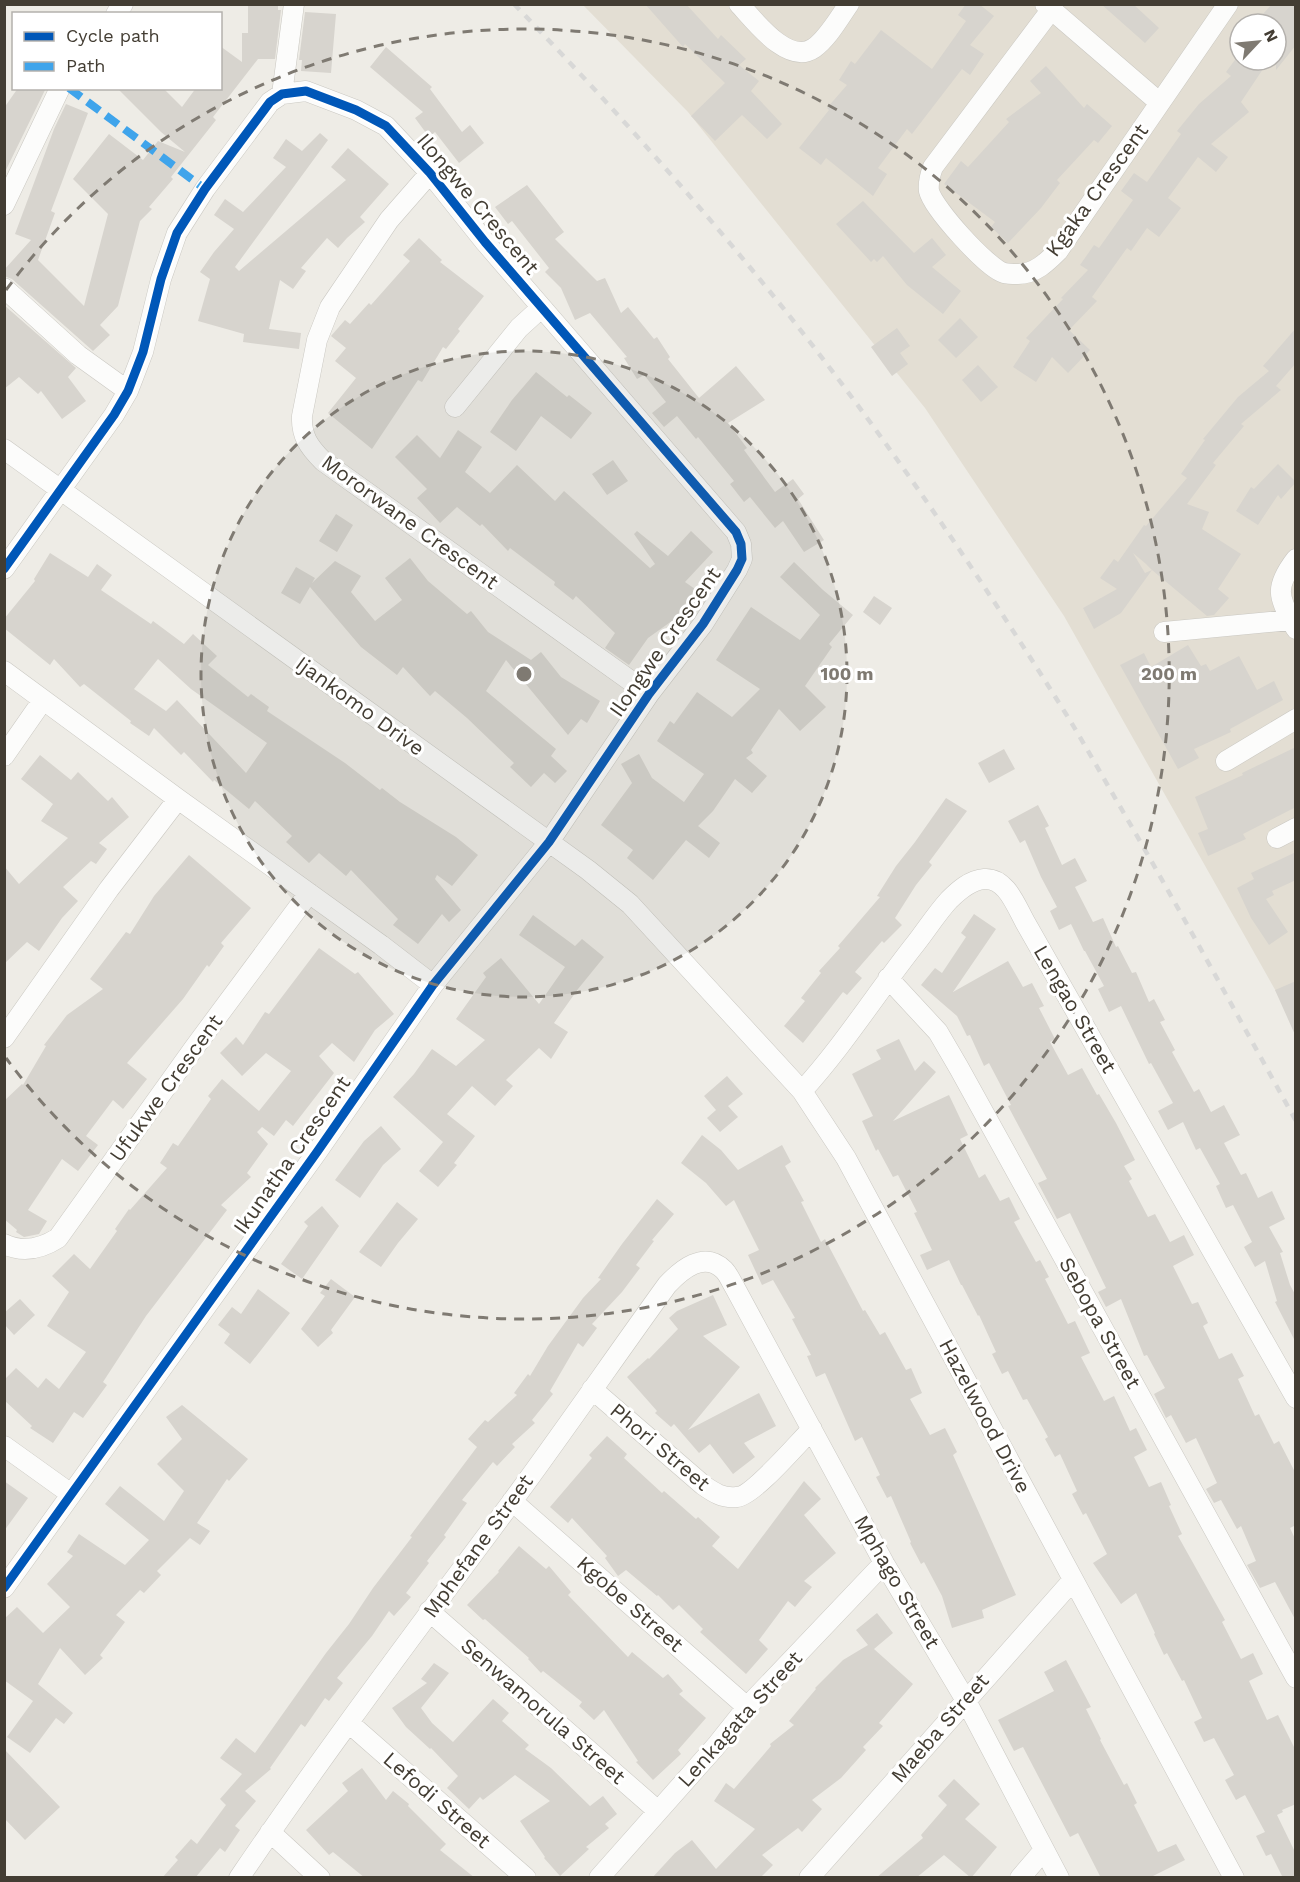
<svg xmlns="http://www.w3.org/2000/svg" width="1300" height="1882" font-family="'Work Sans',sans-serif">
<rect width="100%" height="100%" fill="#eeece6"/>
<path fill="#e3ded3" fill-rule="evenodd" d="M583,5H1295V1025L1064,616L925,408L688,112ZM1240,24H1276V60H1240Z"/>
<path fill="#d7d4ce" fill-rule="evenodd" d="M248,4H278V10H281L275,59H258L213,117L216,120L171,177L173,179L149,207L152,209L140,221L118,306L100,325L110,335L93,351L12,279L4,276V270L31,240L15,234L54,129L66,104L88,113L51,211L55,213L38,260L84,306L108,214L73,179L109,134L143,160L158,141L185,152L161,132L117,88H163L182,107L196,88H220V46L242,62V33H248Z
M645,4H686L718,39L721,35L746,59L739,65L759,81L751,91L782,124L767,139L742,115L715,141L691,116L725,83L685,44L683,47Z
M966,4H979L994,16L970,45L984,54L970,75L962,69L912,134L907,129L878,168L887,174L873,196L826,158L821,165L799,148L829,110L827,108L847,85L839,80L851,61L855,64L881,30L932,69L966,21L958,15Z
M1101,4H1133L1159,28L1145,43Z
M1272,4H1296V45L1276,70V24H1254Z
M305,12L336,14L331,73L301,71L302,60H299Z
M386,47L432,87L430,89L462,132L470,125L484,143L459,163L435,132L429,137L415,118L423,112L370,67Z
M1240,53V60H1269L1241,102L1249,112L1211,144L1228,157L1216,172L1198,157L1168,198L1181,208L1159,237L1147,228L1131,251L1127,248L1092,297L1097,301L1069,330L1090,350L1068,373L1052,357L1036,382L1013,367L1030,341L1026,338L1063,299L1061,298L1088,270L1080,265L1094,245L1099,248L1133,200L1121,191L1134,173L1147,182L1181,134L1177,131L1199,104L1231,76L1226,72Z
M1046,66L1084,108L1087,104L1112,126L1098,143L1094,140L1057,180L1060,183L1041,208L1008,243L991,227L995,222L944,184L961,161L968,167L1009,122L1006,119L1041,93L1030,81Z
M18,88H46L4,174V108Z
M320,133L328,140L235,267L239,271L346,180L331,167L348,148L389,184L360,217L365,222L347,238L338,248L327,238L301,268L306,271L293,289L280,280L269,329L301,333L299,349L243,342L244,334L198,321L210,279L200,272L214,252L234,229L214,215L225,199L243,212L286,167L273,158L286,139L302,151Z
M527,185L564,232L555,239L597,281L605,278L621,313L628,307L654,339L657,337L670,357L668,359L699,398L736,366L765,400L728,423L747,448L744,450L775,492L793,479L804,494L798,499L824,540L804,552L783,521L775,528L750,497L744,502L730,484L734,481L698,437L696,439L677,416L664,427L652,413L666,402L644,375L637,379L624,358L627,357L590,313L575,320L561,288L545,272L549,268L512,221L508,224L495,207Z
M863,201L914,253L932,238L946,255L932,267L961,291L943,314L907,285L883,256L877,262L874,259L871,262L836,224Z
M419,238L442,260L440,262L484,296L458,329L460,331L446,349L443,347L422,382L418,380L372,449L328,413L356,378L335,361L346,348L331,336L345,320L350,324L369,303L371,305L410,261L403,255Z
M4,305L76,368L68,377L86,401L62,419L41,391L38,394L19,377L4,389Z
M960,318L978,337L956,358L938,340Z
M897,328L910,346L900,353L908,364L892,376L871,347Z
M1296,328V363L1276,386L1281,390L1241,424L1244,426L1213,463L1216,465L1187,504L1209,512L1202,529L1241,554L1218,589L1229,598L1214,615L1207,616L1152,570L1121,613L1094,629L1083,608L1117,589L1100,578L1114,559L1118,562L1144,525L1146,526L1187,478L1181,474L1205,440L1203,439L1238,397L1269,371L1263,366ZM1133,553L1146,564L1152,570L1145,573Z
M978,365L998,387L981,402L962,380Z
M536,372L567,397L569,395L592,413L571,439L541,416L516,451L490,432L512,400Z
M458,430L482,447L465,472L490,493L517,465L555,501L564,491L650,568L655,564L634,534L637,531L668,556L691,531L713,552L685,582L695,589L676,618L648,638L629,665L605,648L615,633L576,596L573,600L554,585L555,582L510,548L508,551L482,524L480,526L457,507L440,523L417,498L427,489L395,457L417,435L440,458Z
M613,460L628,481L607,495L592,474Z
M1278,464L1296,482L1281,499L1278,495L1258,525L1236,511L1251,487L1254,489Z
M336,514L353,525L337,552L319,541Z
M50,553L88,577L97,564L112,575L101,590L151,624L153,621L184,644L193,634L217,656L208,665L248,697L251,694L269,707L267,711L345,763L380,790L382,788L400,802L456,837L478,855L452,886L437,875L435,879L461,910L449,922L442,914L418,944L393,925L398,919L351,870L346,876L319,853L309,863L286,842L292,836L255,801L249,809L214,780L213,782L184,752L181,755L154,728L149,736L130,723L131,721L84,684L80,687L54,659L50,665L4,628V619L35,581L34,579ZM158,659L191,689L267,743L246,773L177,700L166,711L134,689Z
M410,558L428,581L467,614L471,611L488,632L531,660L541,652L561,677L600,701L587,723L581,719L568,735L506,660L486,691L556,749L551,756L567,771L555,783L544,773L531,787L510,767L514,763L467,718L435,691L430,696L403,667L397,675L361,647L310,587L300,604L281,593L296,567L315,578L312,583L335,561L361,576L351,592L375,621L402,600L385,578Z
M794,562L823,590L853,615L829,644L832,647L805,686L826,707L800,731L779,709L751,750L753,753L746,758L767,776L752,793L735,779L713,811L698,826L720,843L709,858L686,840L653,880L627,858L633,850L601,825L632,783L621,764L639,754L652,778L684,802L704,774L657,741L670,721L674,724L697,692L732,717L760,689L716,660L751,607L800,640L820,615L780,577Z
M874,596L892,608L880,625L863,612Z
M1188,645L1201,666L1206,664L1210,671L1239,656L1257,690L1274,681L1283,700L1230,729L1231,732L1194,749L1199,758L1178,769L1120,665L1144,653L1151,667Z
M1296,747V807L1243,834L1246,839L1208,856L1198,833L1208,829L1195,797L1243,775L1242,773Z
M1004,749L1015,769L989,783L978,763Z
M40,755L71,780L78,772L108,801L112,797L129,817L99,843L107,849L96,864L91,861L63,887L78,901L62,918L39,951L27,942L4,964V866L19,884L68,838L41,821L53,804L21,779Z
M946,798L967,811L929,862L932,865L916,885L895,918L902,925L884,943L882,941L855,972L862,978L847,995L843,992L803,1043L784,1026L805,1001L801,998L821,973L819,971L840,948L838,946L880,897L877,896L896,866L915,842Z
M1038,805L1049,826L1045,828L1062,865L1075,858L1087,881L1075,887L1093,922L1103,918L1116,947L1118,946L1132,973L1136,972L1149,1002L1154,999L1165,1020L1160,1022L1175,1050L1172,1052L1194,1092L1199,1089L1211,1112L1224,1105L1240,1135L1224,1143L1241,1175L1246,1173L1258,1198L1272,1191L1285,1219L1269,1227L1283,1252L1280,1253L1290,1285L1296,1296V1343L1275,1302L1277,1301L1265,1261L1255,1267L1244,1247L1252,1242L1233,1205L1226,1208L1216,1186L1220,1184L1200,1148L1196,1150L1183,1122L1168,1130L1158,1111L1173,1103L1151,1063L1149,1064L1121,1006L1109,1012L1098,989L1104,986L1085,951H1084L1071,924L1059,930L1050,911L1057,907L1041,877L1025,840L1020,843L1008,821Z
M1296,852V880L1272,891L1274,895L1266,899L1288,932L1269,945L1251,918L1237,888L1254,879L1251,873Z
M189,855L251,908L221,943L224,946L209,967L207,965L183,999L127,1063L147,1079L123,1109L113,1100L86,1136L98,1145L78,1171L62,1159L28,1210L47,1221L39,1234L24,1237L16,1232L17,1230L4,1219V1101L22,1084L23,1085L46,1046L44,1045L67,1015L103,989L90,979L126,932L130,934L154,896Z
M974,914L996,929L953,992L1008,961L1023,987L1032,983L1044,1006L1039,1008L1055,1039L1050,1042L1068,1075L1082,1068L1097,1095L1099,1094L1116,1123L1135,1160L1124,1166L1132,1179L1129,1181L1148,1217L1155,1214L1170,1242L1184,1235L1194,1255L1173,1266L1192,1304L1198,1302L1208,1323L1203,1326L1219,1359L1232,1353L1244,1376L1238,1379L1255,1416L1259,1414L1274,1444L1279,1441L1296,1474V1525L1290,1528L1296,1541V1621L1275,1582L1260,1588L1247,1565L1256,1561L1241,1526L1237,1529L1221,1500L1214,1503L1206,1489L1217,1483L1196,1438L1186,1443L1171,1415L1166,1418L1154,1394L1165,1388L1147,1355L1144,1356L1121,1299L1106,1307L1098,1292L1106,1288L1070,1213L1057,1219L1038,1183L1047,1179L1008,1106L1011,1105L989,1063L984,1066L970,1035L967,1036L957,1016L921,985L935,968L942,973L966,937L961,933Z
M533,915L575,946L582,939L604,957L578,989L554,1023L568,1032L551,1059L539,1048L506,1080L513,1086L495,1106L472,1086L447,1114L475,1136L454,1163L457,1165L438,1187L419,1171L443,1142L393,1097L414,1074L432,1049L456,1066L485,1040L456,1019L486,977L483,973L501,958L539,1004L565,967L519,935Z
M319,948L355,974L358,972L394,1014L375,1030L354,1062L332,1043L319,1056L334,1073L293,1126L286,1120L274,1136L262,1127L257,1132L268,1144L247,1173L251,1177L221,1205L227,1210L146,1316L103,1382L107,1385L83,1418L74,1412L53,1443L30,1428L32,1426L4,1400V1380L16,1368L38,1388L46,1378L59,1389L86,1352L47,1326L69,1292L52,1276L74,1254L90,1269L117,1231L115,1229L129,1209L130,1210L167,1168L160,1163L173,1143L178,1146L211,1099L208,1096L222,1079L259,1111L291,1071L266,1053L242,1076L220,1053L236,1037L243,1045L265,1012L269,1014Z
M1296,981V1037L1275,990Z
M899,1039L915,1071L924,1061L936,1072L893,1121L949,1095L968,1135L960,1139L979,1178L985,1174L1000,1201L1009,1197L1020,1219L1014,1222L1036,1262L1040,1260L1049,1277L1045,1279L1068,1324L1075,1321L1090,1353L1081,1357L1104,1401L1114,1396L1130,1431L1136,1428L1147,1450L1134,1457L1149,1487L1161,1482L1171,1505L1169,1506L1182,1534L1178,1536L1225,1620L1222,1622L1241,1659L1253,1653L1263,1674L1249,1681L1267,1720L1278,1715L1296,1751V1804L1282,1810L1283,1812L1277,1815L1296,1854V1878H1283L1271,1854L1266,1856L1256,1836L1265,1832L1245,1795L1236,1800L1225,1780L1234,1775L1214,1738L1204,1742L1194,1722L1202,1718L1184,1680L1182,1681L1167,1653L1164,1655L1154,1634L1155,1633L1136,1593L1121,1604L1093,1563L1107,1554L1086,1513L1083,1515L1072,1494L1077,1491L1060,1454L1055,1457L1045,1439L1048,1437L1027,1399L1023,1400L1008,1371L1002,1374L992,1354L996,1352L979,1315L978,1316L962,1285H961L949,1260L927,1270L920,1255L932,1250L914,1213L917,1212L898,1175L893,1177L878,1149L876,1151L862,1121L873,1116L852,1074L881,1059L876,1050Z
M727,1076L743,1094L728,1106L738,1117L720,1132L707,1118L716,1110L704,1096Z
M381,1126L401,1149L383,1165L360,1198L335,1180L364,1141Z
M702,1135L721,1150L738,1170L782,1145L791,1162L785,1166L804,1201L801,1202L821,1242L825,1239L863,1311L865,1310L880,1335L885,1332L906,1370L911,1368L922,1393L910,1399L930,1435L945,1428L957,1452L953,1455L1016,1595L982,1610L984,1618L952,1628L942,1596L924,1562L921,1564L910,1543L911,1542L891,1496L887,1498L876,1477L880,1475L862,1437L855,1441L825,1373L816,1377L807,1356L811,1355L792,1319L795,1318L773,1280L762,1285L748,1255L759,1250L734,1200L726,1206L706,1183L681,1163Z
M657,1199L674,1214L652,1240L654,1241L636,1265L640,1268L622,1292L592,1324L597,1328L583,1347L578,1343L550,1391L553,1394L532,1420L535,1423L512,1444L515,1447L497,1466L493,1462L462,1500L467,1503L444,1535L446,1537L427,1561L429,1563L406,1593L411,1597L394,1616L389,1611L372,1636L337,1678L343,1683L329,1701L325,1698L305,1727L301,1724L270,1768L271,1769L245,1791L256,1801L235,1826L240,1830L225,1852L220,1848L195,1878H162L178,1860L175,1857L191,1839L197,1844L226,1805L220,1799L242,1774L220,1758L236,1738L255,1753L326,1653L349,1624L373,1588L412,1537L410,1536L477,1447L468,1439L485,1420L488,1422L517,1395L514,1393L528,1374L530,1376L548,1346L583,1298L601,1279L598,1278L622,1244Z
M397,1202L418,1219L398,1243L381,1267L359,1252Z
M322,1206L339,1226L302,1279L281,1264L308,1226L304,1222Z
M331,1279L355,1297L331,1330L333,1333L318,1347L301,1329L325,1296L320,1293Z
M258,1289L290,1313L250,1364L224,1343L230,1334L218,1325L232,1307L241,1314Z
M713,1295L727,1325L703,1336L740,1367L688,1430L759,1393L776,1426L744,1443L755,1457L733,1474L710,1444L699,1453L674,1424L671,1427L655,1413L657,1411L627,1377L648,1358L649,1359L678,1329L669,1318L677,1311Z
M20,1299L35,1315L14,1335L4,1324V1313Z
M182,1405L248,1459L229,1481L227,1479L197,1523L210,1531L200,1545L190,1538L157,1571L161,1575L144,1593L140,1590L116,1615L125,1622L100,1655L103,1658L85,1675L60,1648L38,1684L73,1713L64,1724L56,1718L30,1753L7,1737L33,1701L4,1680V1619L17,1607L43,1633L70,1607L47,1584L73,1556L67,1552L79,1534L125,1565L149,1540L105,1504L120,1486L164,1521L184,1491L157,1464L182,1439L166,1417Z
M607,1436L627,1454L624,1458L662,1493L664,1491L696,1519L698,1517L720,1537L712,1546L738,1569L804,1481L821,1499L804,1515L836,1553L804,1581L812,1587L795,1607L788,1601L759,1640L768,1649L746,1674L700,1632L703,1629L679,1605L673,1610L658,1595L657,1596L626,1570L618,1576L605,1558L607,1556L572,1518L568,1523L550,1507L592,1458L589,1455Z
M4,1481L28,1498L4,1531Z
M519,1546L546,1569L549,1566L571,1592L568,1595L628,1657L632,1652L663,1678L668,1674L683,1691L679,1694L706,1718L678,1750L681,1754L653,1780L636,1762L638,1761L604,1710L594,1720L579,1706L582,1702L543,1671L541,1673L528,1659L529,1658L485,1619L483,1620L467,1605L499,1572L498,1571Z
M877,1613L893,1633L874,1649L913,1684L879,1723L883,1726L863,1747L866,1750L841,1778L812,1800L822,1809L802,1832L798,1828L762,1855L773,1865L760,1878H652L675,1853L692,1840L716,1869L755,1829L714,1801L726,1783L734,1789L771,1746L770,1744L794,1725L789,1721L816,1689L815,1688L843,1660L868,1645L856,1630Z
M1066,1660L1091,1707L1086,1709L1101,1739L1100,1740L1124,1785L1127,1783L1137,1803L1134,1805L1158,1852L1176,1844L1185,1860L1149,1878H1101L1078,1833L1070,1837L1023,1747L1014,1751L998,1720L1054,1691L1044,1672Z
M434,1663L449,1673L421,1708L432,1723L453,1742L493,1699L509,1713L502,1721L529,1745L525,1749L551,1768L590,1806L603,1796L617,1814L605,1824L609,1828L586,1847L589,1849L560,1876L544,1858L545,1857L520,1821L550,1801L515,1775L483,1800L480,1797L469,1809L447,1788L458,1776L431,1748L430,1749L406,1727L392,1708L427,1683L421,1679Z
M4,1749L60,1807L25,1840L4,1818Z
M362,1768L386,1800L393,1791L409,1804L408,1806L446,1844L440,1850L475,1878H365L333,1852L329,1855L306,1830L348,1791L342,1783Z
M954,1779L980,1804L965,1819L997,1847L971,1878L944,1855L916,1878H876L923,1838L921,1835L947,1805L938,1796Z"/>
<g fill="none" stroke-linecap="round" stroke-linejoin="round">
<g stroke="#cac8c2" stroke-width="21">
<path id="minor" d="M739,4C754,20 788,66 814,48C828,38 839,18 849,4
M1045,4L1160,103
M1051,10L933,167C930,175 928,183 929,191C933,208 987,268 1004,273C1008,274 1014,274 1018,274C1035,274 1047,262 1058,251L1228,4
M116,14L123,4
M282,94L294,4
M430,173L389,220L330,307L317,340L302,416C301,436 309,447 323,461L649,694
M4,205L60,88
M4,288L78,355L128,391
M455,407L519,328L541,308
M4,449L588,870L630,904L802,1091L846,1158L1234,1878
M1296,559C1272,590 1280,598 1296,629
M4,569L114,415L128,391L143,352L161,279L177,233L205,189L270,102L282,94L306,91L356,110L386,126L430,173L485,242L736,532L741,544L742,559L737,570L703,624L649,694L549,842L433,985L317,1152L4,1588
M1164,632L1291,620
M4,671L178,799L381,945L433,985
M4,756L43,700
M1226,761L1296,719
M1277,838L1296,828
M888,978L938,1032L959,1068L1296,1678
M4,1038L109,889L178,799
M802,1091C844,1045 877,992 916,943C927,929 937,913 949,900C958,891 970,880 984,879C1006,877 1016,906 1025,922L1296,1398
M4,1244C23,1253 41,1249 58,1238L194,1048L309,893
M592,1389L703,1485C713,1492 723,1499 737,1497C753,1496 798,1443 812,1429
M4,1446L71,1494
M512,1501L747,1707
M429,1611L658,1811
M349,1723L526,1878
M270,1832L320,1878
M239,1878C326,1750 419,1627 511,1503C564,1431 615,1357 667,1285C681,1270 704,1250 724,1270C728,1274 731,1281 734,1286L884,1563L965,1699L1059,1878
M599,1878L716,1746L747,1707L884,1563
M809,1878L1073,1580
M1020,1878L1044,1850"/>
</g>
<use href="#minor" stroke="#fcfcfb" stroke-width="20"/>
<path stroke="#d8d8d7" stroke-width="4.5" stroke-dasharray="8 8" stroke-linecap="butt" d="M514,4C597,90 677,179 753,271C868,410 970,561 1066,714C1084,743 1101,774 1118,803C1179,908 1237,1015 1296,1121"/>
<path stroke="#3fa4eb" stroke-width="8" stroke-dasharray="15 8" stroke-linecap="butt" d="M69,88L205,189"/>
<g stroke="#fff" stroke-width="13">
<path id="cycleway" d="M4,569L114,415L128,391L143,352L161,279L177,233L205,189L270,102L282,94L306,91L356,110L386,126L430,173L485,242L736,532L741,544L742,559L737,570L703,624L649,694L549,842L433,985L317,1152L4,1588"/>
</g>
<use href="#cycleway" stroke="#0057b8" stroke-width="9"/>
</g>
<circle cx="524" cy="674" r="323" fill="#7f7a72" fill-opacity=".12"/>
<g fill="none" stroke="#7f7a72" stroke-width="3" stroke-dasharray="10 8">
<circle cx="524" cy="674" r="323"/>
<path d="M6 290A645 645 0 1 1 6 1058"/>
</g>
<g text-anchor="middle" stroke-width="6" stroke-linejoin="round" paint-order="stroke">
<g font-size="21" fill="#433d33" stroke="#fff">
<text transform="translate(1097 190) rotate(-54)" y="7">Kgaka Crescent</text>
<text transform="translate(478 204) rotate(50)" y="7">Ilongwe Crescent</text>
<text transform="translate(410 522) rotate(36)" y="7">Mororwane Crescent</text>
<text transform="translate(665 642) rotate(-55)" y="7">Ilongwe Crescent</text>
<text transform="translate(360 706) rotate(36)" y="7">Ijankomo Drive</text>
<text transform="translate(1075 1009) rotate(60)" y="7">Lengao Street</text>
<text transform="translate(166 1088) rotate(-54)" y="7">Ufukwe Crescent</text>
<text transform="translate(292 1155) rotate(-55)" y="7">Ikunatha Crescent</text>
<text transform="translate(1100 1323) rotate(61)" y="7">Sebopa Street</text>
<text transform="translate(985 1416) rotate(62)" y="7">Hazelwood Drive</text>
<text transform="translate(660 1447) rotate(40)" y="7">Phori Street</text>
<text transform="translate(478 1546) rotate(-54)" y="7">Mphefane Street</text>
<text transform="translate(897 1582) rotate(60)" y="7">Mphago Street</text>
<text transform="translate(630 1604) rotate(41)" y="7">Kgobe Street</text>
<text transform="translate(543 1711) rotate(41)" y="7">Senwamorula Street</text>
<text transform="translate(740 1719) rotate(-48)" y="7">Lenkagata Street</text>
<text transform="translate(940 1728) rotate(-49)" y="7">Maeba Street</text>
<text transform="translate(437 1800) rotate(41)" y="7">Lefodi Street</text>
</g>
</g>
<circle cx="524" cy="674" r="9" fill="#7f7a72" stroke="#fff" stroke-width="3"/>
<g font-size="18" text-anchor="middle" font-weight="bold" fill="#7f7a72" stroke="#fff" stroke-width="6" stroke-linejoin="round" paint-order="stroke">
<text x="847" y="680">100 m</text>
<text x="1169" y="680">200 m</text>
</g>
<rect width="1300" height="1882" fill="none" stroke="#433d33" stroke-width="12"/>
<rect x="12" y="12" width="210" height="78" fill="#ffffff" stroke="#b4b1ad" stroke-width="1.5"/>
<rect x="24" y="32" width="30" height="9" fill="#0057b8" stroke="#b4b1ad" stroke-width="1.5"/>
<text x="66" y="42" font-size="18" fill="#433d33">Cycle path</text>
<rect x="24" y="62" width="30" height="9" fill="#3fa4eb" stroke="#b4b1ad" stroke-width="1.5"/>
<text x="66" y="72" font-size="18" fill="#433d33">Path</text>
<g transform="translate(1258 42) rotate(64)"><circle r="28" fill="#ffffff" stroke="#b4b1ad" stroke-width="1.5"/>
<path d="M0-4.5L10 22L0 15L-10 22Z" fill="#7f7a72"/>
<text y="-9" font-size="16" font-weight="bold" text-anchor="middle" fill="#433d33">N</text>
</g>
</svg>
